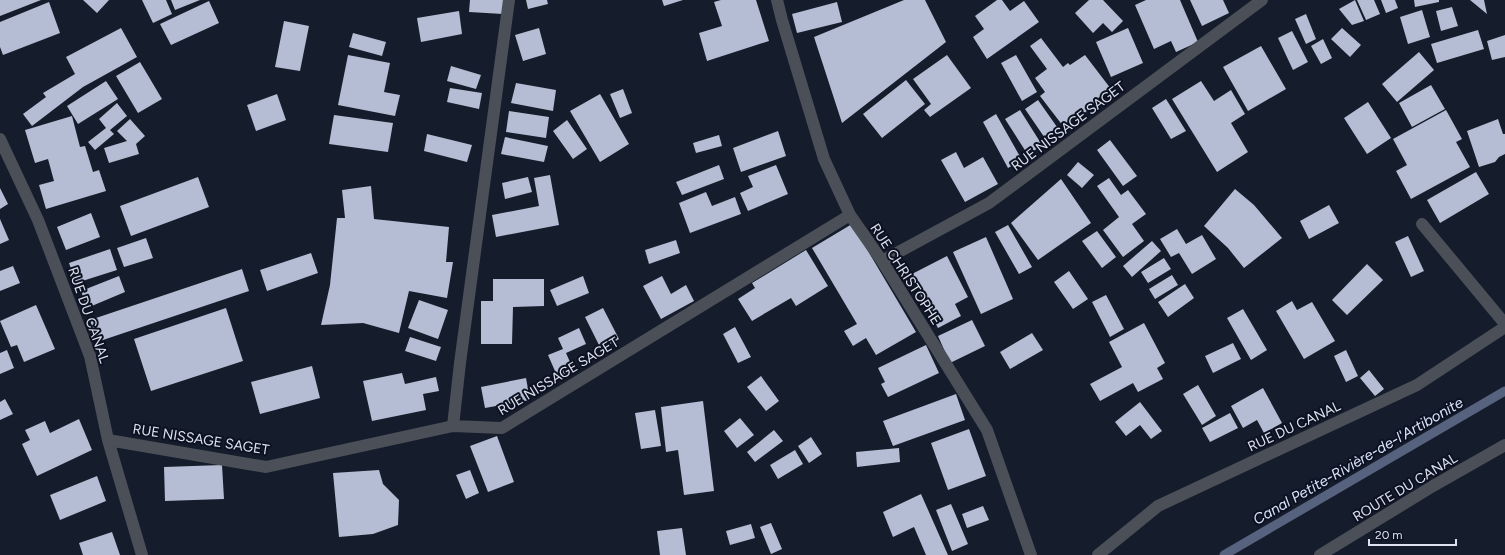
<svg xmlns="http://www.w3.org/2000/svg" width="1505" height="555" font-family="Figtree,sans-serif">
<rect width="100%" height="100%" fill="#151c2b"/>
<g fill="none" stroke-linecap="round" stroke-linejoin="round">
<path stroke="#56627e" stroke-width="9" d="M1224,555L1505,391"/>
</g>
<path fill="#b4bdd3" d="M0,0H41L0,16Z
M83,0H109L97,13Z
M142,0H166L172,14L153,23Z
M171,0H200L175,10Z
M470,0H504L503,14L469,12Z
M526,0H547L548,4L528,9Z
M662,0H683L664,6Z
M721,0H756L769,41L707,61L699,33L722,26L714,2Z
M904,0H925L946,42L842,123L814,37Z
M997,0H1002L1010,11L1024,1L1039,22L987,59L973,37L984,29L975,16Z
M1089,0H1103L1123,21L1112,32L1103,23L1093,33L1075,13Z
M1146,0H1180L1198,42L1176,52L1171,41L1154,49L1135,5Z
M1190,0H1223L1229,13L1202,26Z
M1355,0L1364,21L1352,25L1339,9Z
M1357,0H1374L1380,14L1366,20Z
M1381,0H1395L1398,8L1386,13Z
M1414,0H1439V2L1415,7Z
M1470,0H1484L1487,14Z
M209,1L219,23L171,45L160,24Z
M49,2L60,33L3,55L0,47V22Z
M837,2L842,22L797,33L792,14Z
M1452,7L1458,26L1441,31L1436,11Z
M1422,10L1430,37L1408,44L1400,17Z
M459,11L462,34L421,42L417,18Z
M1306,14L1316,39L1306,44L1295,19Z
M284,21L309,26L300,71L275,67Z
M121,28L137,57L83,87L32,126L23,114L46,97L43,93L75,74L66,57Z
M539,28L546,54L523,61L515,35Z
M1128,28L1143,63L1111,77L1096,42Z
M1342,28L1361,45L1350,57L1331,39Z
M1478,30L1484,49L1437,63L1431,44Z
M1292,31L1308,62L1293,70L1278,38Z
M353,33L386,42L382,56L349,47Z
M1505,35V57L1492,60L1487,41Z
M1041,38L1063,67L1068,63L1070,65L1085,55L1111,89L1094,101L1096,104L1083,114L1081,112L1063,126L1040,96L1045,92L1035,78L1047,69L1030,46Z
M1323,39L1332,58L1321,64L1311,46Z
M1261,46L1286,89L1248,111L1223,67Z
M1419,52L1434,70L1397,102L1382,84Z
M348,55L390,63L384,92L400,95L395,116L338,105Z
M947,55L971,88L930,117L924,110L931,104L913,79Z
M1016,55L1037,92L1022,101L1001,63Z
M140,62L162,99L138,113L116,76Z
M451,66L481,75L476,89L447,81Z
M906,80L925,104L882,138L863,114Z
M106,81L118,99L78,124L67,106Z
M1201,81L1214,101L1231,90L1245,114L1231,123L1248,152L1217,172L1172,99Z
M516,83L556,90L553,111L511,103Z
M1431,85L1445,109L1412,127L1399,103Z
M450,88L482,93L479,109L447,102Z
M623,89L632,113L620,118L610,94Z
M277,94L286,120L256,131L247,105Z
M600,94L629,144L600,162L570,111Z
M1166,99L1186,131L1171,139L1152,108Z
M1038,100L1062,134L1049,144L1025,109Z
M1368,102L1391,138L1367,154L1344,118Z
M117,103L127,116L110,130L114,134L95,150L88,142L106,128L99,119Z
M1020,110L1042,145L1028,155L1005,119Z
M1446,110L1462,139L1456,142L1470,167L1411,199L1396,171L1407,165L1393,139Z
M509,111L549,117L546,138L506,132Z
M996,114L1022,160L1008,168L983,122Z
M334,115L393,123L388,152L329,144Z
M72,116L80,147L85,146L93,172L99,170L106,191L46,209L39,185L54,181L48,159L35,163L25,130Z
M130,119L145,136L136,144L139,154L109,163L104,148L127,141L117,131Z
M1498,119L1503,134H1505V154L1499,157L1495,162L1479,167L1467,131Z
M567,120L587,149L573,159L553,131Z
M778,131L786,156L741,172L733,148Z
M427,134L472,145L467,162L424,151Z
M719,135L722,146L696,153L693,143Z
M505,137L548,146L544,162L501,154Z
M1110,140L1137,176L1123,186L1097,150Z
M956,152L964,168L983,157L998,184L965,202L941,160Z
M1078,162L1094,175L1082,188L1067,175Z
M719,165L724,179L682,195L676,182Z
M776,165L788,194L748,211L740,193L753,187L748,176Z
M1476,172L1489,194L1440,223L1427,200Z
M550,175L559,225L496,237L492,215L539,206L534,178Z
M198,177L209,207L131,236L120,206Z
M528,177L532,192L505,199L502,183Z
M1109,178L1121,195L1128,190L1146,214L1132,224L1144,241L1123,257L1103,230L1119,217L1097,186Z
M1061,179L1091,223L1038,260L1011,223Z
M371,186L374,219L449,227L446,262H453L447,298L409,291L399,333L363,323L321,325L330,285L337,218H345L342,190Z
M0,188L8,204L0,209Z
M1235,189L1254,205L1282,238L1244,268L1228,248L1204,226Z
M706,192L712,206L735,197L741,214L690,233L679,203Z
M1329,205L1339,223L1309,239L1300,221Z
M91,213L100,237L66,250L57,227Z
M0,219L9,240L0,244Z
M852,224L916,332L876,355L866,338L853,346L844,331L857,324L812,248Z
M1008,225L1032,267L1019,274L995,232Z
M1177,229L1186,244L1202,235L1216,259L1192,274L1179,253L1171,257L1160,239Z
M1097,231L1116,257L1102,268L1082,241Z
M1408,236L1424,271L1411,277L1395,242Z
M986,237L1013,299L981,314L953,252Z
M146,238L153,258L124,267L117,248Z
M676,240L680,253L649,264L645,250Z
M1152,241L1161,251L1132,277L1123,266Z
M110,249L117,270L76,283L69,263Z
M806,250L828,286L796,306L791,298L752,321L738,299L755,288L752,283Z
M311,253L318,273L267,291L260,270Z
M947,256L968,297L955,304L961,316L938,328L910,275Z
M1164,258L1171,269L1148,283L1141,272Z
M1367,264L1383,280L1347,315L1332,300Z
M13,266L20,283L0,291V271Z
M242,269L249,291L97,342L90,320Z
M1069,271L1088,299L1073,309L1054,282Z
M1172,275L1178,285L1155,299L1149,289Z
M119,276L125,292L87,308L81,291Z
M583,276L589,293L557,306L550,290Z
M662,276L671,294L686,285L694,301L661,319L643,286Z
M493,279H544V306L513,307L512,344H481V301H493Z
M1185,284L1194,298L1168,317L1158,302Z
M1106,295L1124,329L1110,337L1092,302Z
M419,300L448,310L438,339L408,328Z
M1292,301L1297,310L1312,302L1335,341L1304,359L1276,311Z
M36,305L55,349L24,362L17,345L11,347L0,321Z
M226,308L243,361L151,391L134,339Z
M603,308L619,339L601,349L585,317Z
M1243,309L1267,350L1251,360L1227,318Z
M972,320L985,346L950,363L938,336Z
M1144,323L1165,363L1157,368L1163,379L1138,392L1133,383L1100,401L1090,384L1122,367L1109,342Z
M735,327L751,357L738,363L723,334Z
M579,328L586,344L566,353L574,371L558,378L548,355L563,349L558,338Z
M1032,333L1043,350L1010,369L1000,352Z
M410,337L441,347L436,361L405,351Z
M1233,343L1241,359L1213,373L1205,356Z
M926,345L939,373L888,397L881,384L885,382L878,368Z
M7,350L14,368L0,374V353Z
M1346,350L1358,376L1346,382L1334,356Z
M312,366L320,398L260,414L251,382Z
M1369,370L1384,389L1375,396L1360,378Z
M402,373L405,384L436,377L439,391L423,394L426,410L372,421L363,381Z
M761,376L779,401L766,411L747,387Z
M526,378L530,400L485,408L481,387Z
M1198,385L1216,416L1202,425L1183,394Z
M1263,388L1282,423L1264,433L1257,420L1243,428L1231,406Z
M956,394L965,420L893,446L883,421Z
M5,399L13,414L0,420V402Z
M703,401L714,491L684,495L678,450L666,452L661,407Z
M1140,402L1162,431L1151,439L1140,425L1126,436L1115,422Z
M655,410L661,446L641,449L635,413Z
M1230,413L1238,428L1210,442L1202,428Z
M740,418L754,435L737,448L724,431Z
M79,419L92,450L37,476L22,444L30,440L25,430L45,421L50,433Z
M969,429L986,476L948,490L931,443Z
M774,430L783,441L755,462L747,452Z
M497,436L514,482L488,492L470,446Z
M811,437L822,454L809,463L798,446Z
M899,448L900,462L857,467L856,452Z
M795,450L803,464L778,479L770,465Z
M222,465L224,499L165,501L164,467Z
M379,470L383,484L399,500L398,525L373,534L339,537L333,473Z
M470,470L479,493L466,499L456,475Z
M97,476L106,501L60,520L50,495Z
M921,494L948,555H926L914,527L893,537L883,512Z
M951,504L968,544L952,551L936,510Z
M983,506L989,520L967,528L962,514Z
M771,523L782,549L771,554L760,527Z
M751,524L755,538L730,545L726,531Z
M682,528L686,555H660L657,531Z
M112,532L120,555H83L79,543Z"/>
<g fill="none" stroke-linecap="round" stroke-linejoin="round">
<path stroke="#4b4f57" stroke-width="12" d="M1422,224L1505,324"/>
<path stroke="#4b4f57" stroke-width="12" d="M777,0L782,20L824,159L850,215L882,261L987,430L1031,555
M0,139L38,220L90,356L108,440L142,555
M882,261L989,203L1262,0
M453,426L460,363L509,0
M108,440L266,467L453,426L502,428L850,215
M1098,555L1158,506L1417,385L1505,327
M1320,555L1433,486L1505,445"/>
</g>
<g text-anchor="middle" stroke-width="4" stroke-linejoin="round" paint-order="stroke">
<g font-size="14" fill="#dee2ee" stroke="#0c1222">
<text transform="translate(1068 126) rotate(-37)" y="5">RUE NISSAGE SAGET</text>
<text transform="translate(906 274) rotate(57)" y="5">RUE CHRISTOPHE</text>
<text transform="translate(89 315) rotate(71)" y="5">RUE DU CANAL</text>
<text transform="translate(558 376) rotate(-31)" y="5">RUE NISSAGE SAGET</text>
<text transform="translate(1294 426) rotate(-25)" y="5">RUE DU CANAL</text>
<text transform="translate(201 439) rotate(9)" y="5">RUE NISSAGE SAGET</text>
<text transform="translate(1405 487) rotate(-31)" y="5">ROUTE DU CANAL</text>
</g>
<g font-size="15" font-style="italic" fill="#dae3f9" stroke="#0c1222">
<text transform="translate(1358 461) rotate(-30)" y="5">Canal Petite-Rivière-de-l'Artibonite</text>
</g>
</g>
<path d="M1369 539v6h87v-6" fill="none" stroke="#dee2ee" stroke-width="2"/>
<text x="1375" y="539" font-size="12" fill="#dee2ee" stroke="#0c1222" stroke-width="3" paint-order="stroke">20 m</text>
</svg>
